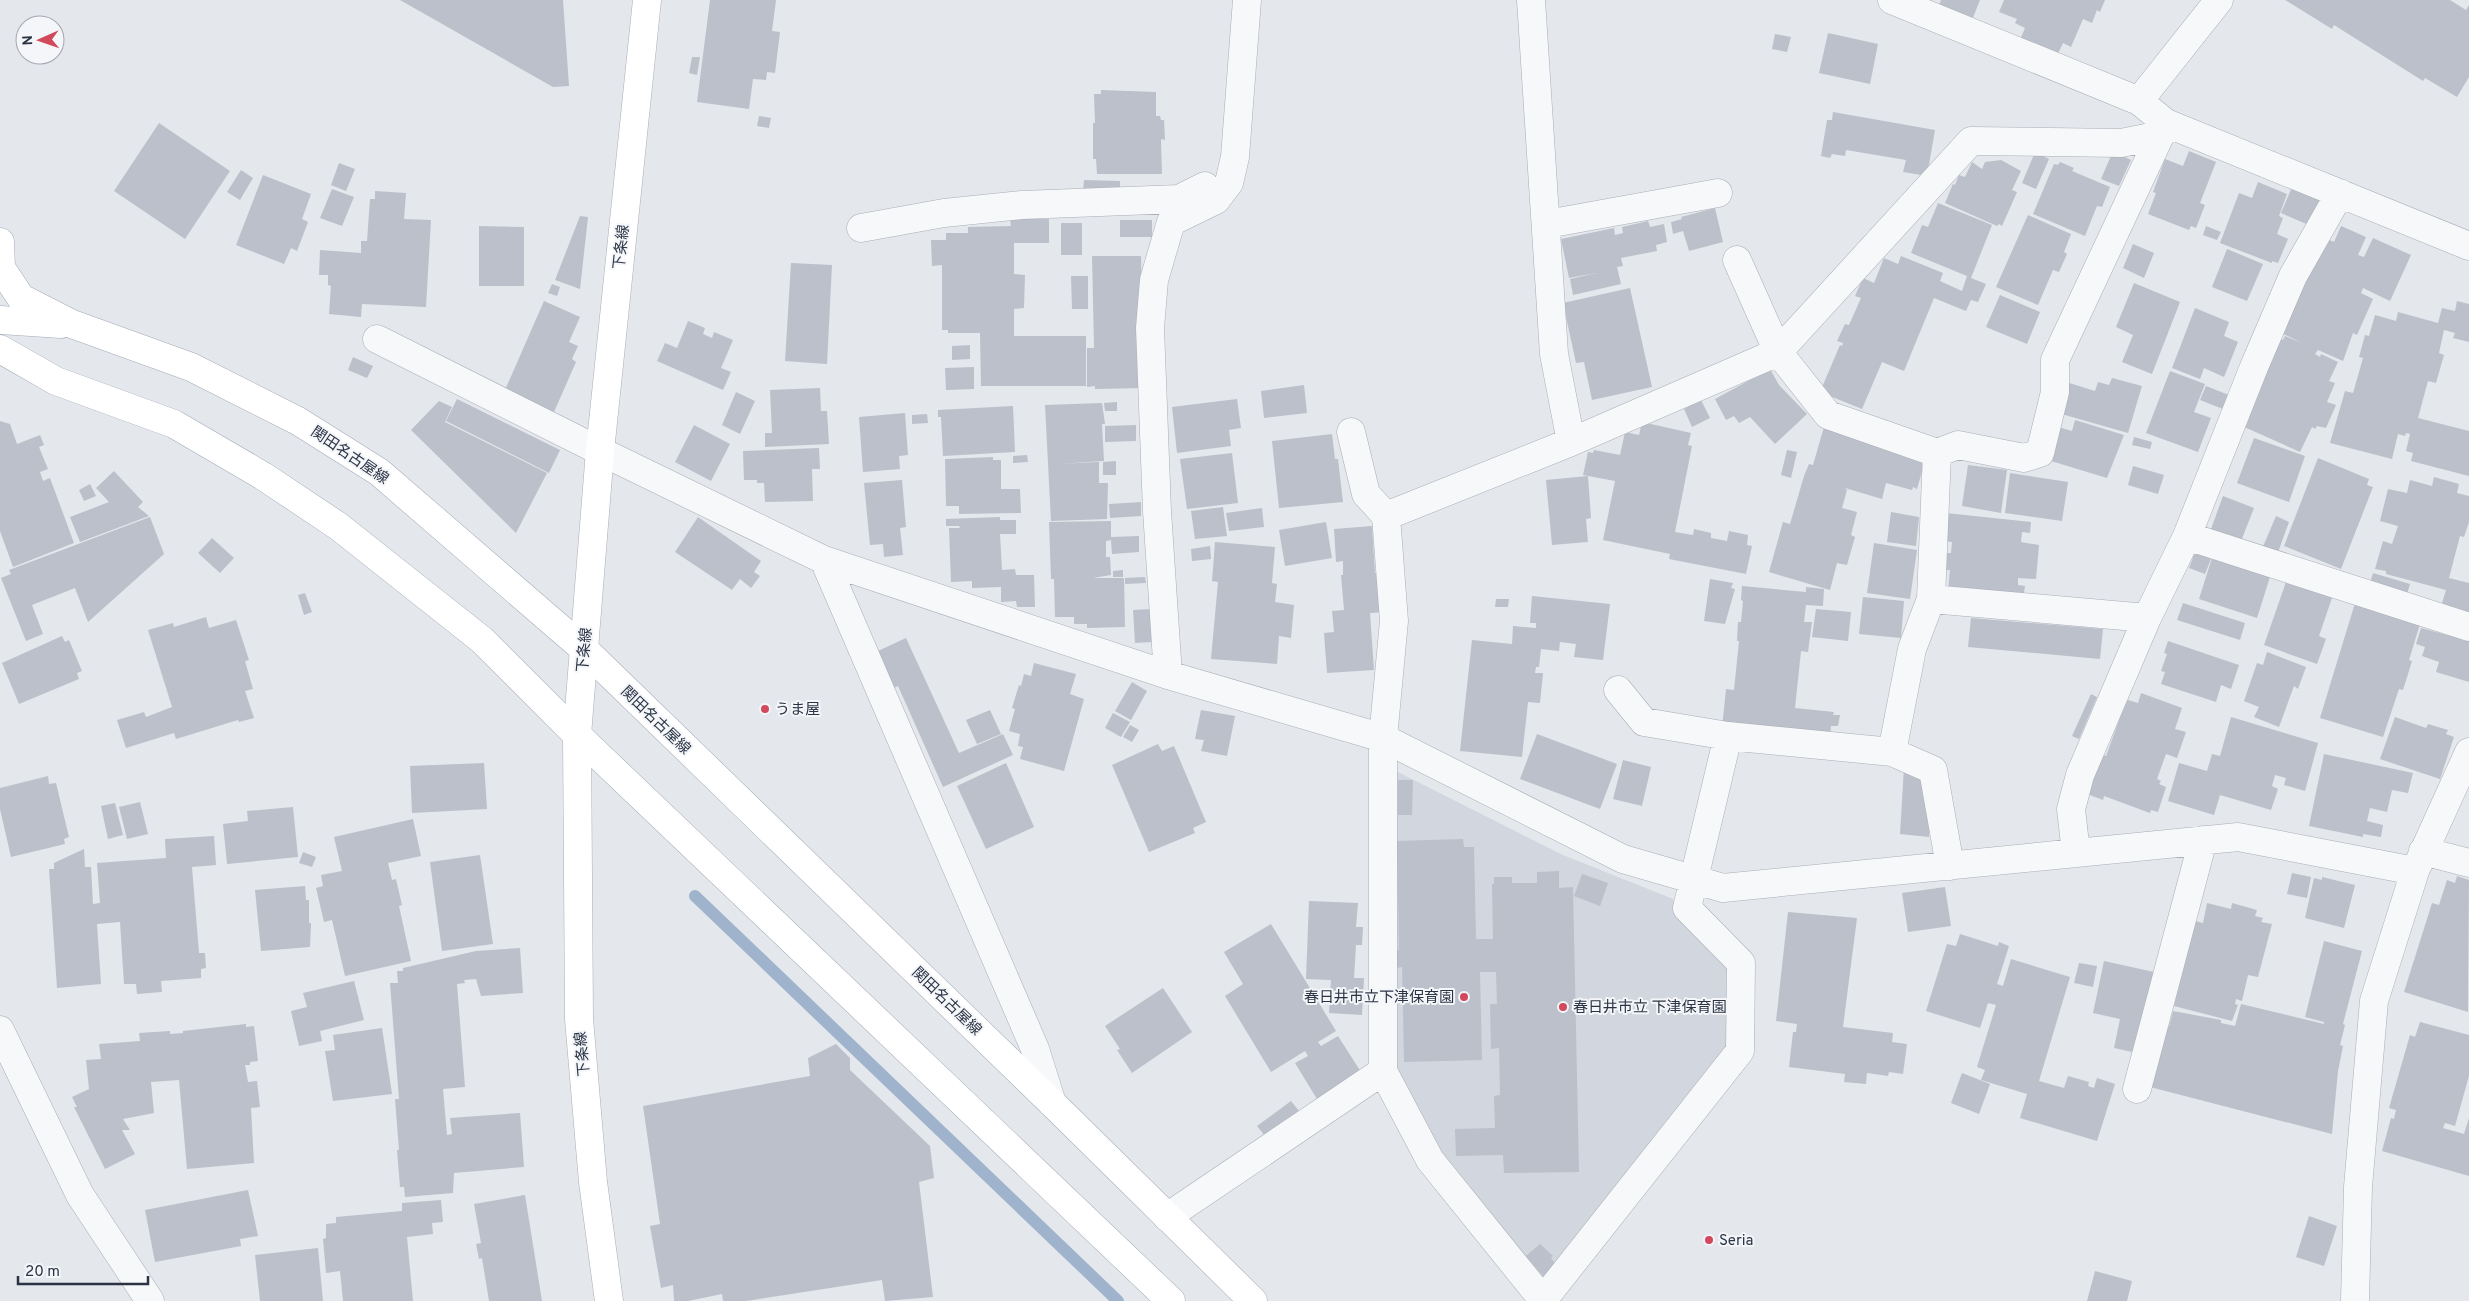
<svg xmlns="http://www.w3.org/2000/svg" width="2469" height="1301" font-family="Overpass,'Noto Sans JP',sans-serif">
<rect width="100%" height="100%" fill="#e4e7ec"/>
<path fill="#d2d6de" d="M1396,771L1563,855L1673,899L1679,913L1735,966L1732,1048L1544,1291L1438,1162L1393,1079Z"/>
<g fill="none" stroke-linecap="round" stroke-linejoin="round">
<path stroke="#9fb4cc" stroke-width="12" d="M695,896L1118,1301"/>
</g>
<path fill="#bbc0ca" d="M400,0H563L569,86L553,87Z
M710,0H776L772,31L780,32L775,73L767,72L766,80L753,79L749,109L697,102Z
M1941,0H1980L1972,20L1939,5Z
M2004,0H2105L2100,12L2097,10L2092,23L2083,19L2071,47L2063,43L2056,58L2019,42L2025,28L2015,23L2017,19L1999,12Z
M2285,0H2450L2466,10L2469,5V77L2457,97L2425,78L2423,81L2334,25L2332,29Z
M1828,33L1878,44L1870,84L1819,73Z
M1775,34L1791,37L1787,52L1772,49Z
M692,57H700L697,75L689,73Z
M1101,90L1156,92V116H1160L1161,120H1164L1165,140L1161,139L1162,174H1097L1096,159H1093V123H1095L1094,94H1101Z
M1833,112L1935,130L1927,176L1903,172L1906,160L1846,150L1845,156L1832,154L1830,158L1821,156L1827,120H1832Z
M759,116L771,118L769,128L757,126Z
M159,123L230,171L185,239L114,191Z
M2113,151L2131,160L2119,186L2101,179Z
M2189,151L2216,162L2200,203L2205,205L2196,228L2191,226L2189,230L2148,214L2156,193L2153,192L2165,159L2183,166Z
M2035,152L2049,159L2036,189L2022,183Z
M2001,160L2021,171L2012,190L2017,192L2002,226L1999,224L1997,226L1945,203L1953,184L1955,185L1959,175L1965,177L1972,162L1982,169L1985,162Z
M2060,162L2074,168L2072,171L2110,187L2102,207L2097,206L2085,236L2033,214L2054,164L2058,165Z
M339,163L355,169L346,191L331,185Z
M241,170L253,178L240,200L227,192Z
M263,175L311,194L302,219L308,222L297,251L291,248L284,264L236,245Z
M1084,180L1120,181V193L1083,192Z
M2258,182L2287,194L2279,216L2283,218L2277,234L2288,239L2278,263L2272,261V263L2220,243L2239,193L2252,198Z
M2292,187L2322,199L2311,226L2281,213Z
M332,189L354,197L342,226L320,218Z
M375,191L406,193L404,219L431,220L426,307L362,304L361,317L329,314L331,286L328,285V275H319L320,250L361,253V241H367L370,199H375Z
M1938,203L1992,225L1971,278L1986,284L1978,302L1971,300L1966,311L1934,298L1904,371L1882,362L1862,409L1820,392L1840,345L1842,346L1843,343L1837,341L1845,324L1849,325L1861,298L1855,296L1863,278L1874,283L1884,258L1898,264L1901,256L1943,273L1940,281L1962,291L1967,276L1911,253L1922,225L1928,227Z
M1715,208L1723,242L1689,251L1683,231L1673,234L1671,222L1682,219L1681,217Z
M2028,215L2071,234L2064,252L2067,254L2059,272L2053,270L2038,305L1996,287Z
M580,216L588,217L580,289L555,280Z
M1010,219H1049V243H1014V274L1025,275L1024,308L1014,309V336H1086V386H981L980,333H948V330H942V265L932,266L931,240H946V233H968V227L1011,226Z
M1120,220H1152V237H1120Z
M1648,221L1650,227L1664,224L1667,242L1656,245L1657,251L1621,258L1623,266L1617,267L1621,284L1573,295L1570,279L1596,273L1569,278L1561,239L1614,228L1615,235L1623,233L1622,227Z
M1061,223H1082V255H1061Z
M479,226L524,227V286H479Z
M2206,226L2221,232L2217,240L2203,235Z
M2341,226L2366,237L2358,255L2364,257L2373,238L2411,255L2390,301L2363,288L2361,293L2373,299L2357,335L2353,333L2343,361L2318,350L2315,354L2320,357L2321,354L2338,362L2329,381L2335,383L2327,402L2336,405L2326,428L2317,426L2315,429L2312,427L2300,452L2242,426L2281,339L2283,340L2285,336L2302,343L2279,332L2327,239L2334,242Z
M2133,244L2154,253L2144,278L2123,268Z
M2227,249L2263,264L2247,301L2212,287Z
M1092,256H1141L1144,388L1095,389V386L1087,387V348H1094Z
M791,263L832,265L827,364L785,361Z
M1071,276H1088V309H1072Z
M2134,283L2180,302L2152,374L2122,362L2133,335L2116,327Z
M552,284L560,287L557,296L548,293Z
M1630,288L1652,387L1592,400L1584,362L1576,363L1563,303Z
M2000,295L2040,312L2027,344L1986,327Z
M544,301L580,317L569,342L578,346L572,359L576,362L554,412L505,390Z
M2457,301L2469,304V342L2453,338L2455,333L2444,330L2439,353L2444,355L2436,383L2428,381L2418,418L2469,431V476L2411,461L2413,453L2406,451L2410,434L2406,433L2405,436L2398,434L2392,459L2330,443L2345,391L2353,393L2363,358L2359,357L2365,335L2369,336L2375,315L2396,321L2398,312L2438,323L2442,308L2455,311Z
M2195,308L2229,322L2224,336L2238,342L2224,377L2204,368L2200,379L2172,368Z
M688,321L705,328L703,334L712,338L714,332L733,340L721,368L731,372L723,390L657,361L665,343L677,348Z
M970,345V359L952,360V346Z
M353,357L373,366L367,378L348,370Z
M974,367V389L946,390L945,368Z
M1770,369L1779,385L1807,414L1775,444L1750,417L1739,423L1734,416L1726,420L1715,399Z
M2170,371L2205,384L2194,412L2211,418L2198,452L2146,433Z
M2112,378L2142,386L2128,433L2058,413L2066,382L2095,391L2098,382L2109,385Z
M1304,385L1307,413L1264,418L1261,391Z
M2206,386L2234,397L2228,411L2200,400Z
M820,388L821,411H827L829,444L765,447V433H772L770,390Z
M736,392L755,401L740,434L722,425Z
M457,399L560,450L549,473L446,421Z
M1237,399L1241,428L1229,430L1231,446L1177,453L1172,407Z
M1701,400L1710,418L1692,427L1684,409Z
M439,401L452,407L445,422L547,473L516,533L411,430Z
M1117,402V411H1105L1104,403Z
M1102,403L1105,424H1102L1104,461L1057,464L1099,462V483H1108L1107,519L1051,521L1045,405Z
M1013,406L1015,452L943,456L941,417H938V410Z
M905,413L908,455L899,456L900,469L863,472L859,417Z
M927,414L928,423L912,424V415Z
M2075,420L2124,435L2107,478L2051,461L2055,426L2072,431Z
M0,421L10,424L17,444L40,435L44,445L39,447L48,469L40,472L43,481L50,478L74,543L13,567L0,531Z
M1642,422L1691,433L1688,445L1692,446L1675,532L1693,535L1694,529L1711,533V538L1727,541L1729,531L1748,535L1747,545L1752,546L1746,574L1669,559L1670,554L1603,540L1615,481L1583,475L1588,452L1593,453L1594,450L1620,455L1625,432L1639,435Z
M694,425L730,444L711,481L675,462Z
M1136,425V441L1105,442V426Z
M1824,427L1925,461L1917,489L1913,487L1912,490L1886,483L1882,499L1845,488L1847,490L1842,508L1857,512L1851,535L1855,537L1847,565L1837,563L1830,590L1769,572L1783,522L1790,524L1804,476L1809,464L1813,465Z
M1332,434L1335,459H1338L1343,502L1279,508L1272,441Z
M2134,437L2152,442L2150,449L2132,445Z
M2254,438L2305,456L2289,502L2237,483Z
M819,448L820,469H812L813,501L765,502L764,483H757V480H744L743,451Z
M1787,450L1797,452L1791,478L1781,475Z
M1232,453L1238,503L1187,509L1180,459Z
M1027,455L1028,462L1013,463V456Z
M993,457V460H1001V489H1020L1021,513L959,514V506H946L945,459Z
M2318,458L2369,479L2367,485L2373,487L2341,569L2284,546Z
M1116,461V475H1103V462Z
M1968,465L2007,470L2001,513L1962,506Z
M2133,466L2164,475L2158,494L2128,485Z
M114,471L143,502L138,507L149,516L80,542L70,517L109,502L96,488Z
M2010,473L2068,482L2062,521L2005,513Z
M1588,476L1591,518L1586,519L1588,542L1552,545L1546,480Z
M2434,477L2459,484L2457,493L2469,496V522L2464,537L2460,536L2449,578L2469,583V618L2440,610L2446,590L2386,574V571L2375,569L2383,541L2392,544L2398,526L2380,521L2388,489L2407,493L2410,480L2432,486Z
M902,480L906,527L900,528L903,555L884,557L883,544L870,545L864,483Z
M90,484L96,496L84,501L79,490Z
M2223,496L2254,508L2241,541L2211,529Z
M1141,502V516L1110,518L1109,504Z
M1223,507L1227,536L1195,539L1191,511Z
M1262,508L1264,527L1229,531L1226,513Z
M1891,512L1919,517L1916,546L1887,542Z
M1946,513L2031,522L2030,533L2022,532L2021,542L2039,545L2036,579L2018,578V585L2025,586L2023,599L1948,591L1950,570H1945L1946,553H1951L1952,542L1942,541Z
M2276,516L2289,522L2277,555L2262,549Z
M150,517L164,554L88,622L75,588L32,605L43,634L26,641L1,578L11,574L9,570Z
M698,517L761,561L754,572L760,576L751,588L740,579L732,590L675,552Z
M1000,517V520H1016V534H1000L1002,570L1015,569L1016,575H1034L1035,607H1017L1016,601L1001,602V587L972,588V581L951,582L949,528H960L959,526H946V519Z
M1111,521V537L1139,536V552L1112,554L1111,540L1106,541V557H1110L1111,575L1093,578H1124L1125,627L1087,628V624H1074V617H1055L1054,579H1051L1049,522Z
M1326,522L1332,558L1285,566L1279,530Z
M1372,526L1375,573H1381L1384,612L1370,613L1374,670L1327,673L1324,633L1334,632L1332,611L1344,610L1341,575H1343V561L1336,562L1334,529Z
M212,538L234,558L220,573L198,553Z
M1215,542L1275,547L1272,583L1277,584L1275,602L1294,605L1291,638L1279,636L1277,664L1211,659L1218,582L1212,581Z
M1874,543L1917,550L1910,599L1867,593Z
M1210,546L1211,559L1192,561L1191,549Z
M2195,552L2211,559L2205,574L2189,568Z
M2212,558L2270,577L2257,618L2199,599Z
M1123,570V577H1113V571Z
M2373,573L2410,584L2405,601L2368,590Z
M1145,577L1146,583L1125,584V578Z
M1710,579L1733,583L1731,588L1735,589L1725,624L1704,621Z
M2286,582L2332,598L2319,636L2326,639L2317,664L2264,645Z
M1742,586L1806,592V587L1824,589L1823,606L1806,605L1804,622H1812L1808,652L1801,651L1795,708L1834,712L1833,715H1840L1838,726H1831L1830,739L1722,728L1726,689L1734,690L1739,641H1737L1738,622H1741L1743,601L1741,600Z
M305,593L312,612L304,615L298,595Z
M1532,596L1610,604L1603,660L1574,657L1576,644L1560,642L1559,651L1541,649L1539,667H1536L1535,673H1543L1540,703L1528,702L1522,757L1460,751L1472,640L1512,644L1513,626L1536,628V623H1530Z
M1863,597L1904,601L1901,638L1859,634Z
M1496,599H1509L1508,607H1495Z
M2183,603L2245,623L2240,640L2177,620Z
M2355,603L2420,624L2409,660L2412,661L2403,690L2399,689L2383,737L2320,718Z
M1150,609L1152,642L1135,643L1133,610Z
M1816,609L1851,612L1848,641L1812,637Z
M206,617L209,628L236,620L249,660L245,661L253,689L245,691L254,718L239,722L238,720L176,739L174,733L126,748L117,720L144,712L146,717L172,707L148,630L173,623L174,627Z
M1971,618L2103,629L2100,659L1968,647Z
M2421,628L2469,641V682L2436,672L2439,662L2422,656L2425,647L2416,644Z
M62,636L65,642L69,640L82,671L77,673L79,679L19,704L2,663Z
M906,638L959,753L1003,734L1013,755L943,787L898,686L894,688L878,651Z
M2168,641L2239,665L2231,689L2221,685L2216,702L2161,684L2165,672L2161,671L2167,654L2164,653Z
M2267,652L2306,667L2298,689L2294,686L2279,727L2254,717L2259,707L2244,701L2257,663L2263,665Z
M1034,663L1076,674L1070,694L1084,699L1064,771L1020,759L1023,747L1018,746L1020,734L1009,731L1015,709L1012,708L1019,685L1021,686L1024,674L1031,676Z
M1132,682L1147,691L1131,720L1115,711Z
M2141,693L2182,708L2175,729L2186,732L2177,758L2166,754L2157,779L2161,781L2159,784L2166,787L2158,812L2151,810L2150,813L2104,796L2103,800L2087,794L2100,754L2106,756L2125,704L2128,700L2138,703Z
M2091,694L2097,697L2079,739L2072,736Z
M990,710L1001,734L977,744L966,720Z
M1201,710L1235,716L1227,756L1201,751L1204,740L1195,739Z
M1113,713L1130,722L1121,737L1105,728Z
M2231,717L2318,743L2305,791L2284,785L2286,778L2275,775L2272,786L2278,789L2271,810L2220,795L2214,815L2168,801L2179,763L2207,771L2212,754L2220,756Z
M2395,717L2426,728L2428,724L2448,730L2446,734L2454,737L2440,779L2380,759Z
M1130,725L1139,730L1132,742L1123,737Z
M1537,734L1617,764L1600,809L1520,779Z
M1158,744L1162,751L1174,746L1206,822L1193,828L1195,833L1149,852L1112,765Z
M2324,754L2413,773L2408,793L2392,790L2387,812L2370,808L2367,821L2383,825L2381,837L2363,834V837L2309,826Z
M1623,760L1651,767L1642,806L1613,799Z
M484,763L487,809L412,813L410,766Z
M1006,763L1034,827L986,849L957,786Z
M1904,767L1927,779L1931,807L1929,837L1900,834Z
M48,776L49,784L56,783L69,837L64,839L65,844L11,857L0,809V788Z
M1398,780H1413L1412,815H1398Z
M140,802L148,834L127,839L119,807Z
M115,803L123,835L108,839L101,806Z
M293,807L298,857L227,864L223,824L248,821L247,811Z
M413,819L421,856L388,863L392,880L396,879L402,905L399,906L411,961L345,976L332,920L324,922L316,888L323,886L321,875L342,871L334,837Z
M214,836L216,865L192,867L199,953H205L206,968L201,969V978L161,981L162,992L137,994L136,984H124L120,922L97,924L101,984L57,988L49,869H54V863L84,849L85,867H91L93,904L100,903L97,863L166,858L165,839Z
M1463,839L1464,847H1474L1476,939H1493L1492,884H1494V877H1512V883H1537V872L1559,871V888L1573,887L1579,1172L1504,1173L1503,1155L1456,1156L1455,1129L1495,1128L1494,1096L1500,1095L1499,1048L1491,1049L1490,1004H1497L1496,972H1480L1482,1060L1404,1062L1402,967L1397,968L1396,950H1399L1397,841Z
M303,852L316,857L312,867L299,863Z
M480,855L493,944L442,951L430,862Z
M2292,873L2311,877L2307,898L2287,894Z
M1582,874L1608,883L1600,906L1574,896Z
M2457,876L2469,880L2468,1012L2404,992L2432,903L2439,905L2447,880L2455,883Z
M2322,877L2355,885L2344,928L2305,918L2314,878L2322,880Z
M305,886L306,900H309V923H311L310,947L261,951L255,890Z
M1945,887L1951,926L1908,932L1902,893Z
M1309,901L1358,903L1356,927H1363L1362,945H1356L1354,978H1364L1362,1015L1329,1013L1331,980L1306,979Z
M2207,903L2231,909L2232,903L2257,910L2255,916L2263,918L2261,922L2272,924L2258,977L2248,975L2242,1001L2236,999L2235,1004L2238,1005L2232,1021L2174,1006L2195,921L2203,923Z
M1788,912L1857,918L1843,1027L1893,1033L1892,1042L1907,1044L1903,1074L1889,1072L1888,1076L1867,1073L1866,1084L1844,1082L1845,1074L1789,1067L1793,1032H1796L1797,1024L1776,1021Z
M1271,924L1336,1031L1318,1042L1321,1046L1338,1036L1361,1072L1317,1099L1295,1063L1308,1056L1305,1051L1271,1072L1225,996L1243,984L1224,952Z
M1960,934L1998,946L1999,942L2009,946L1997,984L2003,986L2011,959L2070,977L2039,1081L2064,1088L2068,1076L2089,1082L2088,1086L2094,1088L2097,1078L2115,1084L2097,1141L2020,1118L2027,1094L1981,1080L1985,1070L1977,1067L1996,1005L1988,1003L1980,1028L1926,1011L1947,944L1956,946Z
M2324,941L2362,951L2343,1024L2345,1025L2340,1045L2343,1046L2338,1071L2332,1134L2150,1087L2166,1027H2169L2173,1011L2221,1020V1023L2235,1026L2241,1004L2324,1024V1022L2305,1017Z
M520,948L523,993L481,996L476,979L464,980L465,983L457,984L465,1087L443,1089L447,1135L452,1134L450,1118L520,1113L524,1167L454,1173L453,1193L405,1197L404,1187H400L397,1150H399L395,1099H399L390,983H398L397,971H403V968L476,951Z
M2104,961L2154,972L2137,1053L2114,1048L2120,1019L2093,1013Z
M2079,963L2097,966L2093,987L2074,983Z
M354,981L364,1020L320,1031L322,1041L299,1046L291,1011L307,1007L303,993Z
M1163,988L1192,1032L1132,1073L1117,1050L1120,1049L1105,1026Z
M2420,1022L2469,1035V1076L2455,1126L2445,1123L2443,1128L2464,1134L2469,1118V1176L2382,1151L2391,1118L2394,1119L2396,1110L2389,1108L2410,1035L2415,1037Z
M246,1024V1027L254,1026L258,1061L250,1062V1065H245L248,1082L257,1081L260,1107L251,1108L254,1163L187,1169L179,1080L151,1082L154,1113L123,1119L130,1130H122L135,1154L105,1169L74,1107H77L72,1097L89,1089L86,1060L101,1059L99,1044L140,1041L139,1033L170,1031V1034L183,1033V1031Z
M382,1028L392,1094L333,1101L325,1051L335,1050L333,1035Z
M836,1044L850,1058V1070L930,1146L934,1178L919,1182L933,1297L885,1301L882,1280L746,1301H723L722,1294L688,1301H674L673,1285L661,1288L650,1226L660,1224L643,1106L810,1076L808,1058Z
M1962,1073L1990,1084L1979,1114L1951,1103Z
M1291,1101L1303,1116L1269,1141L1257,1126Z
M248,1190L258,1236L240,1239L241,1246L155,1262L145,1210Z
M525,1195L542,1301H489L482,1258L479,1259L476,1244L481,1243L474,1204Z
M441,1200L443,1222L432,1223L433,1234L407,1237L413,1301H343L340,1271L326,1273L323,1239L326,1238V1224L336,1223V1217L402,1211V1203Z
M2309,1216L2337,1226L2324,1266L2296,1257Z
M1540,1244L1553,1256L1551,1258L1556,1265L1543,1276L1526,1256Z
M318,1248L323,1301H260L255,1255Z
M2095,1271L2132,1281L2127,1301H2087Z"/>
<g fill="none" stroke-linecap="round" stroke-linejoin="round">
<g stroke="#a9aeb7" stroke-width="29">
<path id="street" d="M1531,0L1554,354L1571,442
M1892,0L2139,101L2166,123L2469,246
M2139,101L2219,0
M1547,224L1718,193
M861,228L944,213L1022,205L1179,199L1205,186
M1737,260L1778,352L1828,415L1937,453L1958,445L2024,458L2040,453L2055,392V360L2166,123
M377,339L600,451L824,560L1168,675L1383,738L1623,859L1723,888L2238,837L2415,871
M1351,432L1366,494L1386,516L1394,621L1383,738V1071L1430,1160L1543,1300L1740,1051L1741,963L1687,908L1728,736
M1386,516L1571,442L1778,352L1971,141L2121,143L2161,135
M2187,536L2469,627
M824,560L1035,1049L1052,1103
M1931,599L2147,618
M1168,675L1157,511L1150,328L1154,280L1171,222L1216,200L1229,183L1235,157L1247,0
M1618,690L1644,722L1728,736L1892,752L1933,770L1950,866
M1892,752L1912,649L1931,599L1937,453
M2423,851L2469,863
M2076,853L2071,809L2080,775L2147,618L2187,536L2254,367L2293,276L2340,193
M0,1030L80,1195L150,1301
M2137,1089L2203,840
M1167,1217L1383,1071
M2355,1301L2358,1187L2374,1001L2415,871L2469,752"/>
</g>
<g stroke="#a9aeb7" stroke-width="29">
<path id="secondary" d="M609,1301L593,1182L579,1019L577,735L600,451L647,0"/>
</g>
<g stroke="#a3abb8" stroke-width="29">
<path id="primary" d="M0,242L1,268L21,298L72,324L191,367L298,421L379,472L585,650L1052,1103L1253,1301
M0,320L61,324
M0,349L56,381L174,424L263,476L338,526L482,640L577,735L1171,1301"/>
</g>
<use href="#street" stroke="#f7f8fa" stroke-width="28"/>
<use href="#secondary" stroke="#fff" stroke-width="28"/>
<use href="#primary" stroke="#fff" stroke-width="28"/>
</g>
<g fill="#d1495b" stroke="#f4f6f9" stroke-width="2">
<circle cx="765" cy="709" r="5"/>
<circle cx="1464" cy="997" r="5"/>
<circle cx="1563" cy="1007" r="5"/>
<circle cx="1709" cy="1240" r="5"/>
</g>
<g text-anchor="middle" stroke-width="4" stroke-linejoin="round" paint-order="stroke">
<g font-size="15" fill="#2b3445" stroke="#f4f6f9">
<text transform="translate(621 247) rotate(-84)" y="5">下条線</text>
<text transform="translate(350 455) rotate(34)" y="5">関田名古屋線</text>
<text transform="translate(584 650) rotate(-85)" y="5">下条線</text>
<text transform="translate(656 720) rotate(44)" y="5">関田名古屋線</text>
<text transform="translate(947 1001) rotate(44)" y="5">関田名古屋線</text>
<text transform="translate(582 1054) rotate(-95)" y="5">下条線</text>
</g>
<g font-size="15" fill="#2b3445" stroke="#f4f6f9" text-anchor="start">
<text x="775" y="714">うま屋</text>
<text x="1454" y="1002" text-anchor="end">春日井市立下津保育園</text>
<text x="1573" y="1012">春日井市立 下津保育園</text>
<text x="1719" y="1245">Seria</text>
</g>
</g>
<g transform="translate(40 40) rotate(268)"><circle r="24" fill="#f4f6f9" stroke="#a4a8b1"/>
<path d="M0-4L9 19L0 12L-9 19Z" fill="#d1495b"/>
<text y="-8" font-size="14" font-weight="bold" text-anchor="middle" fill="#2b3445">N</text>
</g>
<path d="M18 1276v8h130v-8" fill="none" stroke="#2b3445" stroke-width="2.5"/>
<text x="25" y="1276" font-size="15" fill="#2b3445" stroke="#f4f6f9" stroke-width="4" paint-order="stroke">20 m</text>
</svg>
